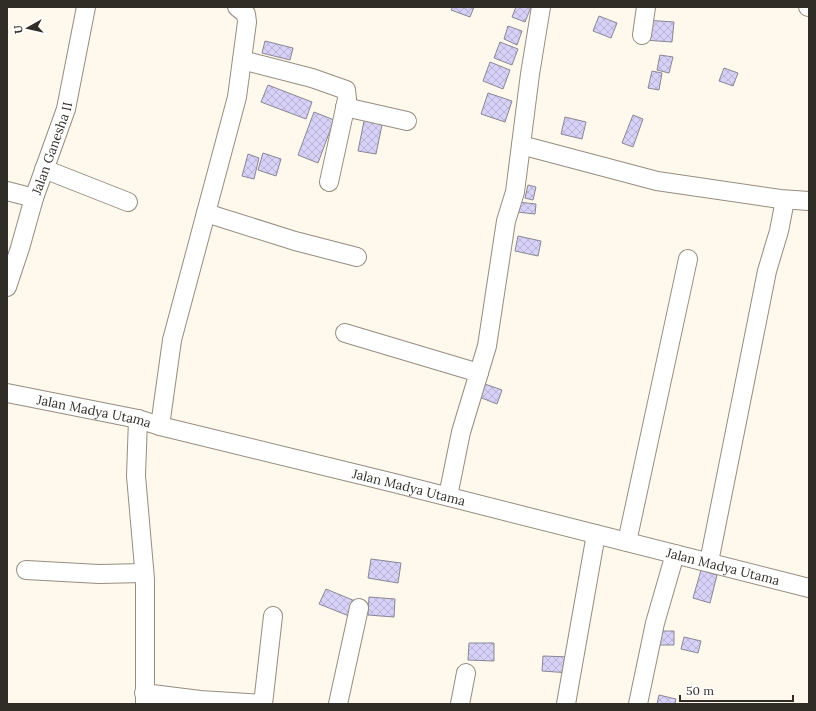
<svg xmlns="http://www.w3.org/2000/svg" width="816" height="711" font-family="Lora,serif">
<defs>
<pattern id="building-cross-hatch" width="8" height="8" patternUnits="userSpaceOnUse"><rect width="8" height="8" fill="#d7d1f7"/><path d="M0 0l8 8M0 8l8-8" fill="none" stroke="#b9b4d4"/></pattern>
</defs>
<rect width="100%" height="100%" fill="#fff8ec"/>
<path fill="url(#building-cross-hatch)" stroke="#898795" d="M453,7H474L470,17L451,10Z
M516,7H531L525,22L512,17Z
M599,16L617,23L611,38L593,31Z
M645,20L674,22L672,42L644,40Z
M508,26L522,31L517,45L504,39Z
M265,41L293,48L290,60L262,53Z
M500,42L518,49L512,65L494,58Z
M660,55L673,57L669,73L657,70Z
M490,62L510,70L503,89L483,81Z
M724,68L738,73L733,86L719,81Z
M652,71L662,73L659,90L648,88Z
M268,85L312,102L306,119L261,102Z
M488,93L512,101L505,122L481,114Z
M314,112L334,120L318,163L298,155Z
M633,115L643,119L633,147L622,143Z
M365,116L383,120L376,154L358,151Z
M565,117L586,122L582,139L561,134Z
M263,153L281,159L276,176L258,170Z
M248,154L259,158L254,179L242,176Z
M528,185L536,187L533,200L525,198Z
M518,202L536,204L535,214L517,212Z
M518,236L541,241L538,256L515,251Z
M479,382L502,390L497,404L474,395Z
M371,559L401,563L398,583L368,578Z
M701,570L717,575L710,603L693,598Z
M326,589L355,601L349,616L319,604Z
M369,597L395,599L394,617L368,615Z
M658,631H674V645H658Z
M684,637L701,641L698,653L681,649Z
M469,643H494V661L468,660Z
M543,656L571,657L570,673L542,671Z
M659,695L676,699L675,704H657Z"/>
<g fill="none" stroke-linecap="round" stroke-linejoin="round">
<g stroke="#958d80" stroke-width="20">
<g id="minor">
<path d="M808,7H809"/>
<path d="M642,35L646,7"/>
<path d="M242,60L312,78L346,90L347,99L329,182"/>
<path d="M345,107L407,121"/>
<path d="M521,145L657,181L780,199L809,201"/>
<path d="M44,169L128,202"/>
<path d="M7,191L34,198"/>
<path d="M206,213L295,241L357,257"/>
<path id="s1" d="M7,287L20,248L34,198L66,109L86,7"/>
<path d="M345,333L479,373"/>
<path id="s2" d="M7,393L138,419L160,426L390,482L809,588"/>
<path d="M138,419L136,476L145,579V704"/>
<path d="M160,426L172,340L237,97L247,22L246,14L237,7"/>
<path d="M448,496L461,432L487,346L506,221L515,192L530,74L541,7"/>
<path d="M627,542L688,259"/>
<path d="M709,562L767,271L779,231L785,200"/>
<path d="M26,570L99,574L144,573"/>
<path d="M144,693L200,700L262,704"/>
<path d="M263,704L273,616"/>
<path d="M338,704L359,608"/>
<path d="M460,704L466,673"/>
<path d="M566,704L596,534"/>
<path d="M638,704L655,623L675,554"/>
</g>
</g>
<use href="#minor" stroke="#fff" stroke-width="18"/>
</g>
<g text-anchor="middle" stroke-width="3" stroke-linejoin="round" paint-order="stroke">
<g font-size="13" fill="#302d27" stroke="#fff">
<text dy="5" stroke="none"><textPath href="#s1" startOffset="146">Jalan Ganesha II</textPath></text>
<text dy="5" stroke="none"><textPath href="#s2" startOffset="89">Jalan Madya Utama</textPath></text>
<text dy="5" stroke="none"><textPath href="#s2" startOffset="413">Jalan Madya Utama</textPath></text>
<text dy="5" stroke="none"><textPath href="#s2" startOffset="737">Jalan Madya Utama</textPath></text>
</g>
</g>
<rect width="816" height="711" fill="none" stroke="#302d27" stroke-width="16"/>
<g transform="translate(28 28) rotate(262)" stroke="#ffffff" stroke-width="3" paint-order="stroke">
<path d="M0-3L7 15L0 10L-7 15Z" fill="#302d27"/>
<text y="-6" font-size="11" font-weight="bold" text-anchor="middle" fill="#302d27">U</text>
</g>
<path d="M680 695v6h113v-6" fill="none" stroke="#302d27" stroke-width="2"/>
<text x="686" y="695" font-size="12" fill="#302d27" stroke="#ffffff" stroke-width="3" paint-order="stroke">50 m</text>
</svg>
